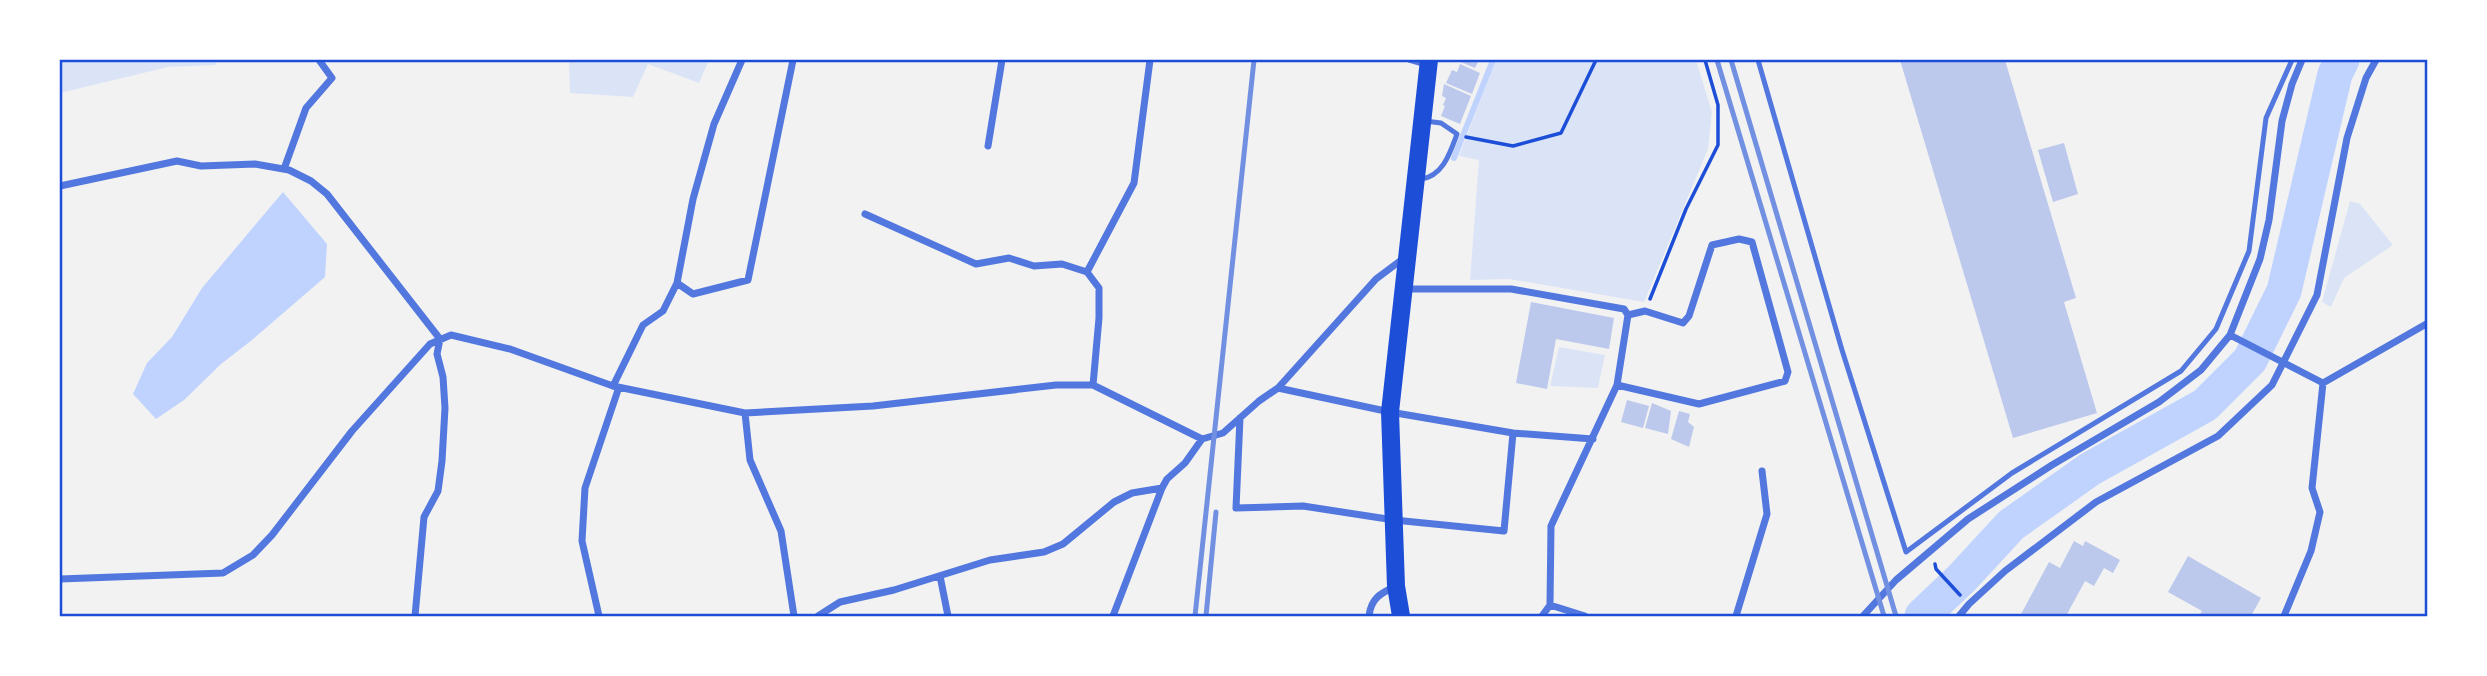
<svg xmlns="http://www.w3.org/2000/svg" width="2487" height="676" font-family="'PT Sans',sans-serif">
<rect width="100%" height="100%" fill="#f2f2f2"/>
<path fill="#dbe4f7" d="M60,60H219L215,65L168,67L60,93Z
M569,60H709L699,83L648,64L633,97L570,93Z
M1496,60H1696L1712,112L1708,149L1644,302L1509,279L1470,280L1479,160L1459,156Z
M2350,201L2360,204L2393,245L2344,278L2331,307L2322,302Z
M1559,347L1605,355L1598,388L1550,386Z"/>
<path fill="#bfd3fe" d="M283,192L327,244L325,277L252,340L221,364L184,400L156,419L133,394L147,363L172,337L202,288Z"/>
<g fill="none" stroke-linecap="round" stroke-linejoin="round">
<path stroke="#bfd3fe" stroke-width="6" d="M1454,158L1493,60"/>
<path stroke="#bfd3fe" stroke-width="35" d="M1922,616L1962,578L2011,525L2090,469L2205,405L2250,360L2284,291L2335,74L2342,60"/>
</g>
<path fill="#bdc9ec" d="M1456,60H1479L1475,68Z
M1900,60H2005L2076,298L2064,302L2097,413L2013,438Z
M1460,64L1480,73L1472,94L1446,83L1452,70L1457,72Z
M1444,84L1471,96L1460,124L1441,116L1445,106L1443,105L1446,98L1442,96Z
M2064,143L2078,194L2053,202L2038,150Z
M1531,302L1614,318L1609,349L1556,339L1547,389L1516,383Z
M1627,400L1649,406L1643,428L1621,422Z
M1652,403L1671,411L1668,434L1645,428Z
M1679,411L1690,414L1688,422L1694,427L1689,447L1671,439Z
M2074,541L2083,546L2085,541L2120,560L2113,573L2104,568L2094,586L2085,581L2066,616H2020L2049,562L2060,568Z
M2188,556L2261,598L2251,616H2199L2202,611L2168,592Z"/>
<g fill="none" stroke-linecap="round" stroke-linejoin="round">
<path stroke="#1d4ed8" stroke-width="3.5" d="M1466,137L1513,146L1561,133L1596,60
M1650,299L1686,209L1718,145V105L1705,60
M1935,564L1936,569L1960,595"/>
<path stroke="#5277de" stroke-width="5" d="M1409,60L1426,65
M1758,60L1842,350L1906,552L2012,473L2181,371L2216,329L2249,251L2266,118L2292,60
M1421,179C1443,176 1450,153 1457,134L1441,123L1425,121"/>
<path stroke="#5277de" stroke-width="7" d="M988,146L1002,60
M284,169L306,108L332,78L319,60
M60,186L177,161L201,166L255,164L289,170L311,181L327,194L440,339L437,354L443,377L445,408L442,461L438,491L424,517L415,616
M865,214L976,264L1009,258L1034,266L1062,264L1087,272L1099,288V318L1093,385
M1087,272L1134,183L1150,60
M677,283L693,294L748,280L793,60
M1404,289H1511L1624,309L1628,315L1617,385L1551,526L1550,605L1542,616
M2230,335L2323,383L2428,323
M1617,385L1699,404L1785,381L1788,372L1752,242L1739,239L1712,245L1689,316L1683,323L1645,311L1628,315
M613,386L643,325L663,311L677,283L693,199L714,124L742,60
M1278,388L1390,412L1513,433L1593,439
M745,413L750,460L781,531L794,616
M1240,418L1236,508L1303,506L1394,520L1504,531L1513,433
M940,576L948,616
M60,579L223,573L253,555L272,535L352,431L430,344L451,335L510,349L613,386L745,413L873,406L1056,385H1093L1202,439L1223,433L1259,401L1278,388L1376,279L1404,258
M1550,605L1585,616
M599,616L582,541L585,488L619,387
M818,616L840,602L894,590L990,560L1044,552L1063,544L1114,502L1132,493L1162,488
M1113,616L1162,488L1167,479L1185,463L1202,439
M1369,616C1371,598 1381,593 1396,586
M1736,616L1767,514L1762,471
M1863,616L1896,580L1968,519L2052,465L2159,402L2201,370L2230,335L2260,259L2269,220L2282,121L2292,84L2302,60
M1959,616L1969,604L2005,571L2096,502L2218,436L2272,385L2317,295L2347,138L2366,78L2376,60
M2284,616L2311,551L2320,512L2312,488L2323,383"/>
<path stroke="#1d4ed8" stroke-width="18" d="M1401,616L1396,586L1390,412L1429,60"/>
<path stroke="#7290e2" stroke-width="5" d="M1717,60L1884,616
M1731,60L1896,616
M1195,616L1254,60
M1206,616L1216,512"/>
</g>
<rect width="2487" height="676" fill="none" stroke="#ffffff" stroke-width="122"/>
<rect x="61" y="61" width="2365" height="554" fill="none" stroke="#1d4ed8" stroke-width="2.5"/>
</svg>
